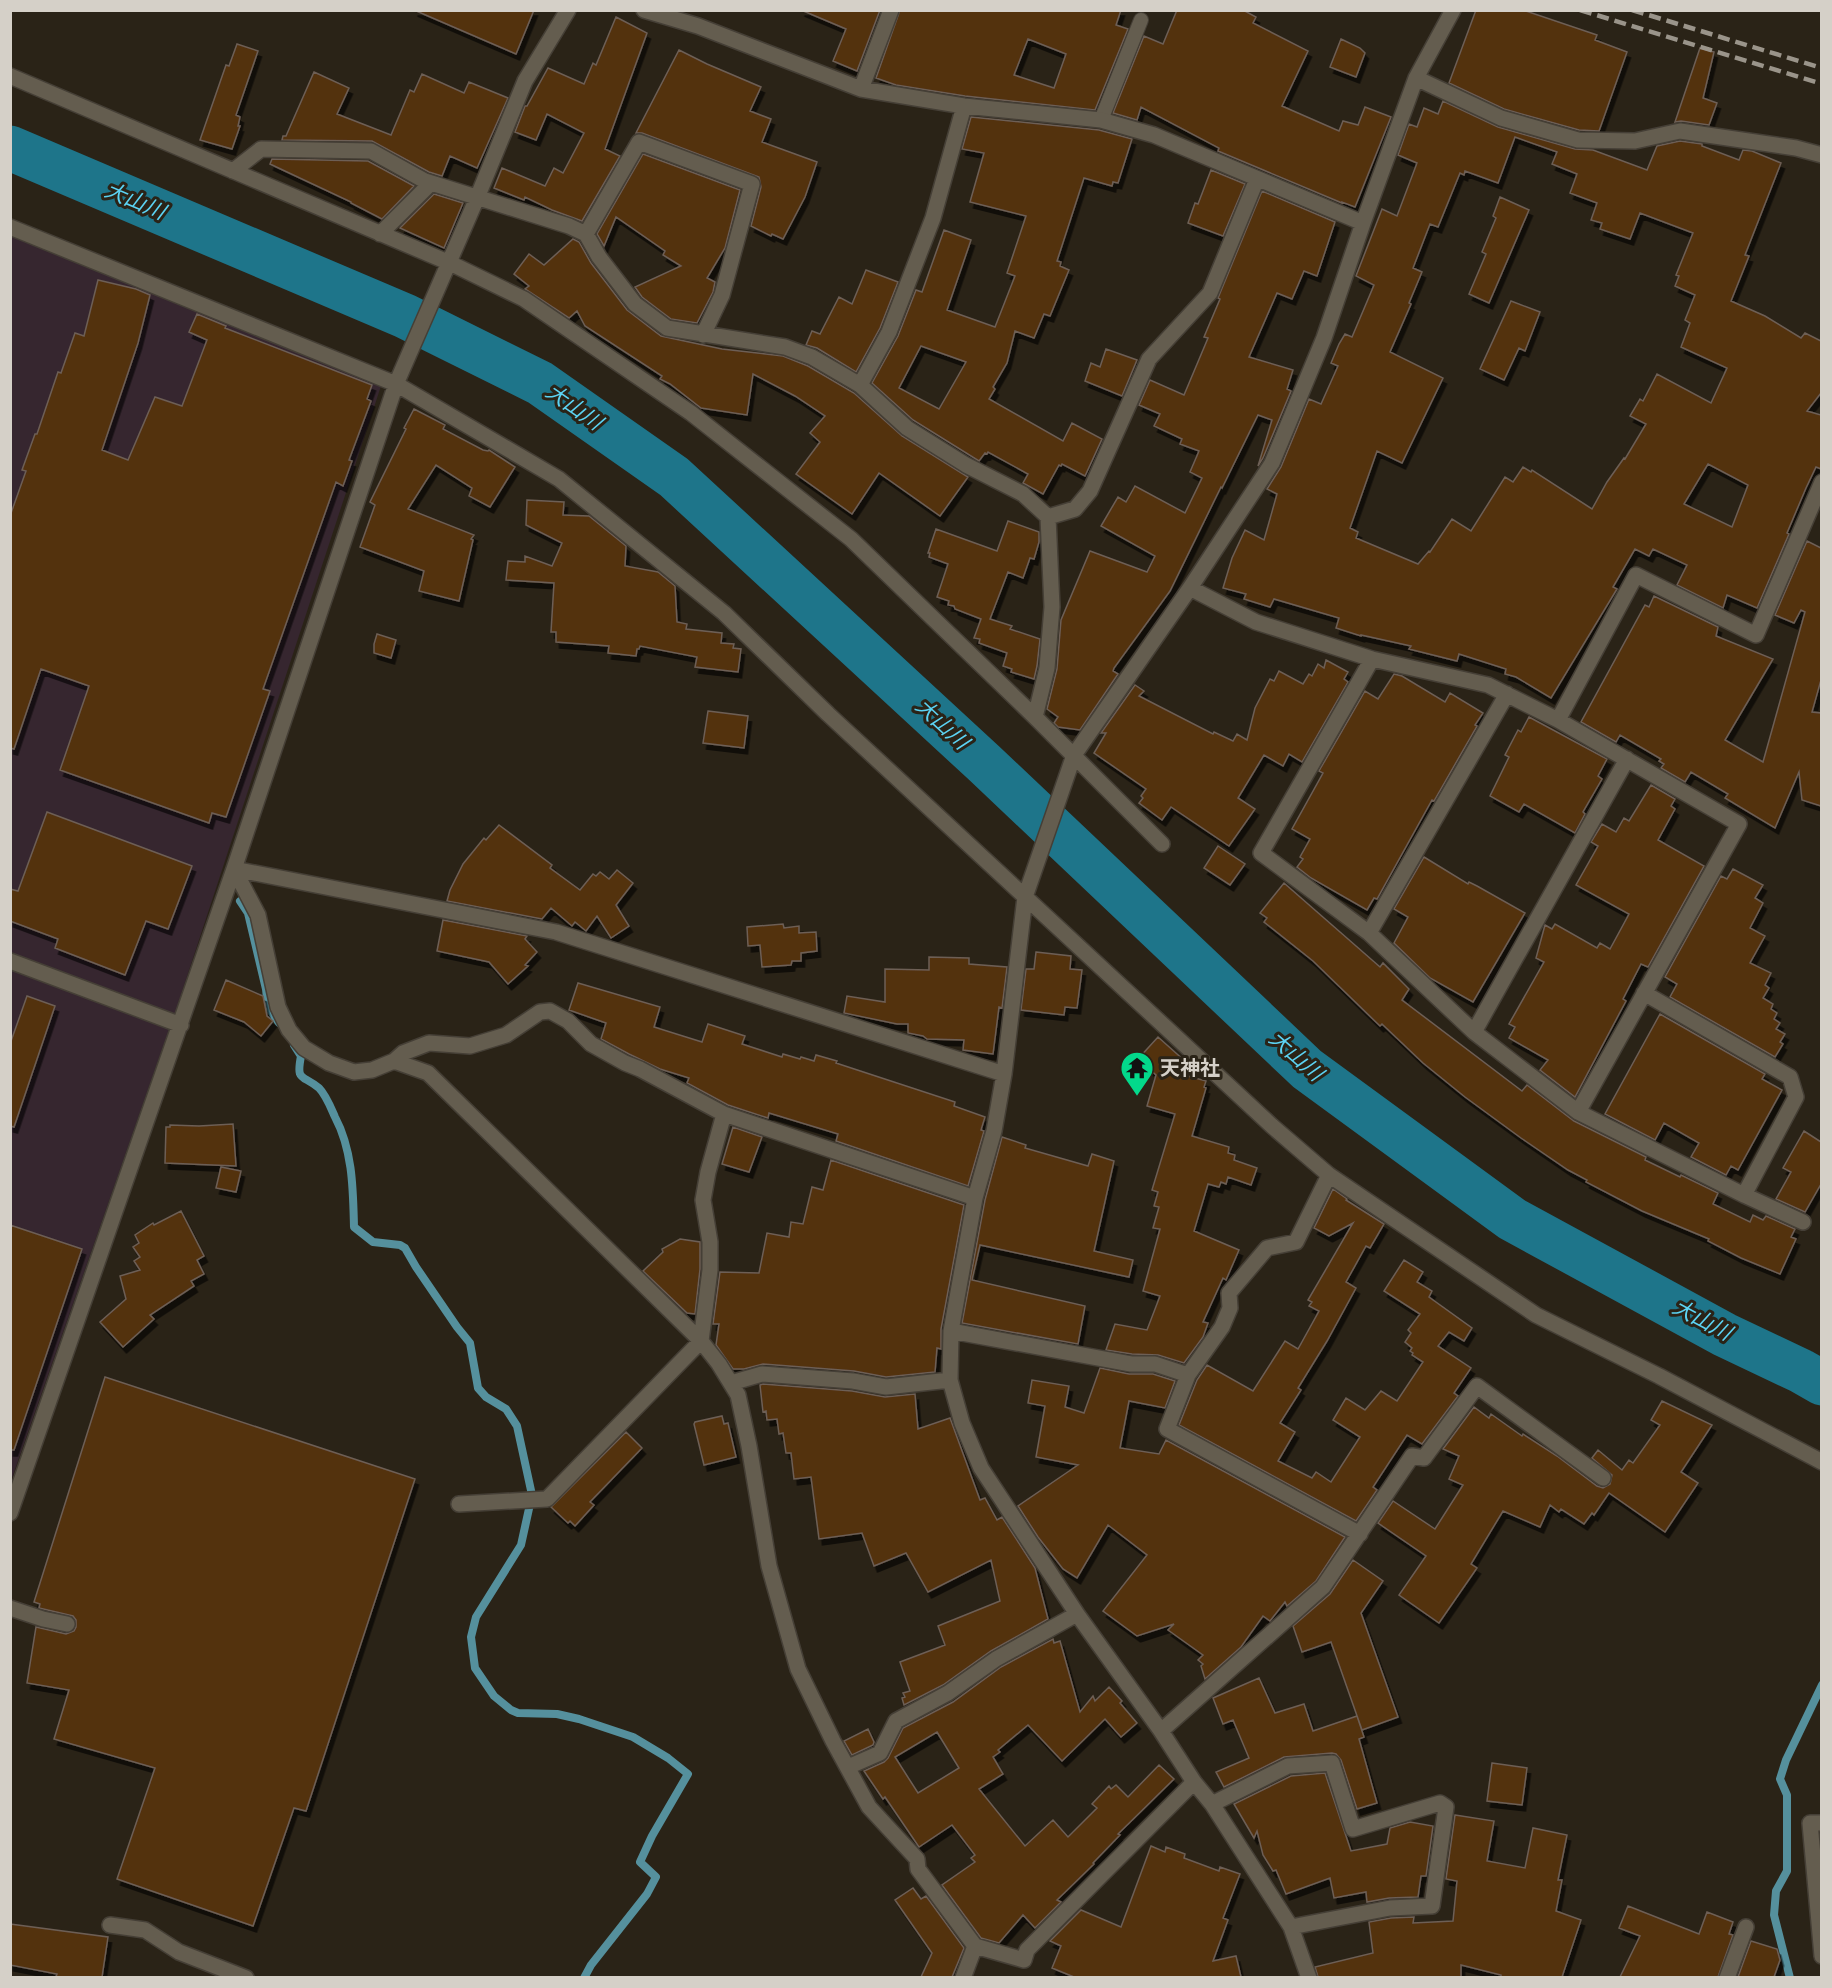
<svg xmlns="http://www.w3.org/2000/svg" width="1832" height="1988" font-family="'Exo 2','Noto Sans JP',sans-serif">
<defs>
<filter id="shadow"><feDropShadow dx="3.5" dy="6" stdDeviation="0" flood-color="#0009"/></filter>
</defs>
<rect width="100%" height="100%" fill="#2a2317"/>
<path fill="#36262f" d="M11,233L381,386L178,1004L11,1481Z"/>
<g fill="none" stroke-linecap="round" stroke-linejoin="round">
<path stroke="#55909d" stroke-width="8" d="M240,901L248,913L266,989L268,1007L279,1023
M294,1045L301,1056C296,1082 302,1074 319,1088C326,1095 331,1108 335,1117C353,1151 353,1190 354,1227L373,1242L400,1245L405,1248L416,1267L457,1327L470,1343L478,1388L486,1397L506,1409L517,1426L532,1495L521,1545L476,1617L471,1637L475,1668L494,1696L511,1710L518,1713L557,1714L579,1719L633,1737L668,1758L688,1774L652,1836L640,1862L656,1877L647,1894L591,1965L584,1978
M1790,1978L1774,1915L1776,1891L1787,1871V1795L1780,1779L1786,1760L1822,1685"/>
<path stroke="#1e758a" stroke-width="45" d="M10,148L405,316L540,383L674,477L984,763L1307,1069L1512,1219L1725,1335L1801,1371L1822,1383"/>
</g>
<path fill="#533010" stroke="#6d5f55" stroke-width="1.5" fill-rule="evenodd" filter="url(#shadow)" d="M414,10H534L516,54Z
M801,10H880L857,71L833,61L846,29Z
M900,10H1121L1116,25L1128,29L1095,110L965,96L896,85L876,78ZM1028,39L1066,54L1054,88L1014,75Z
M1177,10H1243L1256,17L1253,23L1308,51L1282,106L1339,131L1343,121L1358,125L1365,107L1391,117L1355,207L1342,202V203L1218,151L1219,148L1141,107L1137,120L1113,113L1144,36L1163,44Z
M1476,10H1523L1597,35L1595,40L1627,52L1599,131L1579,130L1504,109L1449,83Z
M616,17L647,33L605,149L620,156L582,221L552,210L525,197L524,200L494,188L502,168L545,186L554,168L563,173L584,133L547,114L536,140L515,132L525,106H527L548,68L584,84L593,63L596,65Z
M1341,39L1360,48L1365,53L1356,77L1330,67Z
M237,44L258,51L236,115L240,117L238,126H240L232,149L200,140L226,65L229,66Z
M1700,48L1714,52L1703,98L1717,103L1709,125L1681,121L1675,122Z
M679,50L707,64L761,87L750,111L771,119L762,142L817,162L805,197L783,239L772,234L771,236L751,226L761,187L759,177L642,133H636Z
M314,72L349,88L337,114L391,135L410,90L414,92L422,74L464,93L469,82L508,98L477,168L450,156L442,176L429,172L372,141L282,140L283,136H286Z
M1443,101L1498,127L1575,149L1593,150L1647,170L1657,146L1680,141L1702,144V146L1739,160L1743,150L1752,151L1781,163L1745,255L1749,256L1731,301L1765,316L1801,338L1805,333L1821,341V393L1807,411L1821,415V469L1816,467L1806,488L1787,533L1789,534L1757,608L1727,595L1723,608L1677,585L1687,565L1653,549L1649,556L1635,549L1613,587L1617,589L1551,698L1516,677L1505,674L1506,669L1459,654L1457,661L1409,649L1411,646L1361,635V636L1336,628L1339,618L1274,599L1270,607L1244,599L1246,594L1223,588L1232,558L1245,530L1264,540L1277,494L1267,489L1281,467L1309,399L1321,404L1338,366L1331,363L1339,344L1345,334L1352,337L1374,285L1356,276L1382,209L1397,216L1417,163L1398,155L1409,124L1417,127L1424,108L1438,114ZM1515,137L1557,152L1552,164L1577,174L1570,193L1597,203L1591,220L1602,223L1600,229L1630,239L1640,213L1693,233L1676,275L1679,276L1675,286L1695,295L1685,320L1690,323L1681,347L1727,368L1711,403L1657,374L1643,401L1640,399L1630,416L1646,424L1625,459L1624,458L1607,482L1592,509L1532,470L1531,472L1523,467L1513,482L1505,477L1471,531L1452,519L1430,552L1429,551L1418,564L1356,538L1358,532L1350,528L1377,451L1402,463L1443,378L1390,352L1411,304L1409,303L1422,272L1413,268L1430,224L1438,227L1460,173L1464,175L1465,171L1498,183ZM1708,464L1748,485L1732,527L1684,504Z
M971,117L1099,130L1132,139L1118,183L1113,182L1112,186L1084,178L1057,261L1061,262L1060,266L1069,270L1050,316L1044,314L1034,338L1015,331L1007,363L993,387L995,389L989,399L1063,441L1072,423L1102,439L1085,476L1062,464L1061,466L1059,465L1043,494L1023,483L1028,474L988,452L987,454L985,453L979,461L913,420L872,383L898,336L916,290L922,292L944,230L971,240L947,310L995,327L1015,276L1007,273L1026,216L970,202L984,153L962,149ZM921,346L966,362L939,409L899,388Z
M643,154L740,190L725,248L707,278L715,282L713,292L697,323L671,319L642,297L635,287L681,266L663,255L665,251L616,217L604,246L597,234Z
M272,159L368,161L414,186L382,219L351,203V202L270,164Z
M1211,170L1245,184L1223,236L1188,223L1195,203L1198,204Z
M1262,191L1335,222L1317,276L1304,271L1292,299L1277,293L1249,357L1293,370L1287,389L1291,391L1263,458L1258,466L1272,420L1258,415L1222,488L1221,487L1170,591L1114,668L1113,671L1118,674L1080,730L1058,727L1054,723L1058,717L1047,709L1057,669L1061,620L1090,551L1147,572L1155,556L1101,526L1118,497L1126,502L1135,486L1185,513L1202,478L1190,472L1199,451L1180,444L1182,439L1154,426L1160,414L1139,405L1150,380L1184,395L1208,338L1204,337L1220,299L1218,298Z
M434,194L463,203L444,248L400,228Z
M1500,197L1529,210L1489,303L1469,294L1486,254L1482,252L1496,218L1493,216Z
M573,239L579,242L591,263L627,310L661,336L722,349L783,356L808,366L854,393L902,436L968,477L940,516L879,473L852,514L796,474L820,442L810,433L825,416L795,396L753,374L747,415L701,408L670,384L660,379L662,376L585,326L577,311L569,318L525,289L529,286L514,274L529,254L544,265Z
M866,270L898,282L880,328L856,372L817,348L806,345L812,331L820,334L839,297L852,304Z
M98,280L136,289L150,295L138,343L102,450L128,460L155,397L182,406L207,340L189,332L197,314L226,326L225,328L372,385L367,399L371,401L349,460L352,461L343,486L336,482L263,689L270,691L226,817L212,813L209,823L60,770L89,686L41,669L14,749L10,748V516L26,471L22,470L35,434H37L58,372L61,373L75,333L84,336Z
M1511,301L1540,312L1525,351L1519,348L1504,380L1480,369Z
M1106,349L1137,360L1122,396L1085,381L1091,363L1100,367Z
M414,409L445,425L443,429L483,450L488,451L489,450L515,467L490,507L469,496L472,488L436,465L408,509L474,535L471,539L473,540L459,601L419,591L424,571L360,547L375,505L370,502L406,429L404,428Z
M527,500L564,502L563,515L589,516L626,546L625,566L658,572L675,586L677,622L687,624L686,629L722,633L721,643L734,644L733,648L741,649L738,672L695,667L697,657L640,646L639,649H637L636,656L608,653L609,646L556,642V632H551L554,583L506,580L508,561L525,562V556L552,566L562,543L526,525Z
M1008,521L1039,532V542L1034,559L1030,558L1023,578L1008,572L990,619L1012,626L1010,629L1040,639L1037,666L1034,679L1011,672L1012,669L1003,666L1007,653L979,643L980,639L974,638L981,619L955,609L954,606L948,605L949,601L937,597L948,564L929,557L930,553H928L936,529L997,551Z
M1807,541L1821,548V680L1812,712L1821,713V806L1802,800L1799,772L1775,828L1725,798L1728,794L1691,772L1685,782L1661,768L1664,764L1659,761L1661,759L1620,735L1616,742L1581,722L1645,605L1649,607L1654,596L1718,627L1716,636L1773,659L1725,740L1763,762L1805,612L1801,610L1794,623L1775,615Z
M377,634L396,640L391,658L374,653V644Z
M1326,660L1348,672L1344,679L1348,682L1302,762L1289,754L1283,766L1264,755L1238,798L1255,809L1229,846L1171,807L1162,820L1139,803L1143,798L1141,796L1146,789L1094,753L1106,733H1101L1135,685L1144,691L1139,696L1213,734L1214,732L1233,741L1237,734L1247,740L1255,708L1270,679L1274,681L1279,671L1303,684L1309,674L1312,676L1318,664L1324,668Z
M1394,674L1402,676L1445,702L1450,693L1483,713L1475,725L1477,726L1434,801L1432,800L1377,899L1374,898L1367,910L1311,878L1297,867L1303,859L1300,857L1310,839L1292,829L1323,773L1319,771L1365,691L1378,699Z
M708,711L748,716L744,748L703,743Z
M1529,717L1607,759L1598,776L1602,779L1583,812L1585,814L1575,833L1524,804L1519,812L1490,796L1509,757L1505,755L1518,730L1521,732Z
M1651,785L1675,799L1671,806L1675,809L1658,840L1704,866L1648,967L1641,964L1623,999L1626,1001L1575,1097L1540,1070L1548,1060L1509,1038L1515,1027L1509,1024L1544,962L1536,958L1545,925L1552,929L1555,924L1597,948L1600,943L1610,949L1629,914L1576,885L1598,846L1591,842L1602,824L1616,832L1624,818L1629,821Z
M47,812L192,866L168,929L146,921L125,975L55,948L58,939L10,921V889L18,891Z
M499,825L552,865L550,868L580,890L593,874L596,876L600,872L609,879L617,870L633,883L616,905L629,926L611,938L597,916L586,931L575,922L572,926L551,908L542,919L447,901L450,890L463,864L484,838L486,840Z
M1218,846L1245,864L1230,885L1204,868Z
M1424,857L1468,884L1469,882L1477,886L1525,913L1473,1002L1430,978L1394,943L1408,917L1394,909Z
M1733,869L1763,885L1755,898L1763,903L1750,928L1765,936L1750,963L1771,973L1765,985L1769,988L1763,998L1773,1004L1771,1009L1777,1013L1774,1019L1780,1023L1776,1029L1785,1034L1780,1042L1783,1044L1775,1057L1670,997L1677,984L1665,977L1721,876L1727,879Z
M1284,883L1380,967L1383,963L1409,989L1402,1000L1522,1091L1527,1085L1574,1121L1646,1157L1645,1160L1680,1177L1681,1175L1718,1193L1713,1204L1750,1222L1753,1215L1763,1220L1766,1216L1795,1229L1791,1237L1796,1239L1780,1274L1741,1258L1708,1241L1709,1239L1642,1211L1586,1182L1587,1180L1568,1170L1521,1138L1465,1097L1423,1063L1382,1024L1380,1026L1313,961L1264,922L1267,918L1260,913Z
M443,920L527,936L525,939L537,952L525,965L528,966L508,984L489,962L437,951Z
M783,924L784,928L799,926V933L816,932L817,951L801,953V961H792L791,965L762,967L760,945L748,946L747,927Z
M1036,952L1071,956L1070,969L1082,970L1077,1008L1065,1007L1064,1015L1021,1010L1026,969H1034Z
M929,957L969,958V964L1007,967L1002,1008L999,1007L993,1054L963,1050L964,1040L927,1039L923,1036L908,1033V1024H897L844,1013L847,996L885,1002V969L929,970Z
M226,980L263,996L267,1016L273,1021L261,1036L244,1022L214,1010Z
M578,983L660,1007L654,1027L702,1042L708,1024L745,1036L742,1044L782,1057L783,1054L800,1059L801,1057L814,1061L816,1055L837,1061L836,1063L955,1102L954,1106L985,1117L981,1130L984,1131L968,1186L836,1141L838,1134L769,1113L768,1118L728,1105L687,1083L689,1078L660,1069L629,1054L601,1039L606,1023L569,1010Z
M27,996L55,1006L14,1127L10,1126V1044Z
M1660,1014L1765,1074L1762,1079L1782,1090L1738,1170L1731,1166L1726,1175L1691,1157L1699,1143L1664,1123L1655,1140L1605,1114Z
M1158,1037L1186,1062L1177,1073L1206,1081L1204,1087L1206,1088L1192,1136L1229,1147L1228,1153L1235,1155L1234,1160L1257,1168L1251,1185L1228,1177L1226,1184L1221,1182L1219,1187L1208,1184L1194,1231L1239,1250L1226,1280L1223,1278L1203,1322L1208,1323L1203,1337L1184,1363L1158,1355L1132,1354L1106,1350L1115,1324L1147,1330L1160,1296L1143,1291L1160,1229L1153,1228L1159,1207L1154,1206L1158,1192L1152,1190L1175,1114L1147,1106L1156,1075L1138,1059Z
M233,1124L236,1166L165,1163L166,1127H170V1125L199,1126Z
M733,1127L762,1137L749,1172L722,1164Z
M1804,1131L1821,1142V1184L1805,1212L1776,1199L1791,1172L1783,1168Z
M1002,1137L1026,1145L1025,1148L1088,1166L1092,1154L1114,1161L1094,1251L1133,1260L1129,1277L980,1245L972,1280L1085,1306L1078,1344L962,1323L985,1200Z
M831,1160L964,1205L941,1329V1349L937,1348L935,1372L886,1377L854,1371L763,1364L744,1369H733L716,1345L719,1324H713L720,1272L759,1273L767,1233L789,1237L791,1222L803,1224L812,1187L823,1190Z
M221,1167L241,1171L236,1192L216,1188Z
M1333,1189L1347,1199L1346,1200L1384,1224L1370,1248L1366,1246L1346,1282L1356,1288L1327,1341L1298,1388L1301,1390L1280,1423L1295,1432L1278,1461L1312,1478L1316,1472L1331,1482L1360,1437L1333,1420L1346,1398L1365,1410L1381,1391L1397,1401L1423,1362L1412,1355L1413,1353L1410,1351L1412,1348L1405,1342L1411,1333L1408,1330L1420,1314L1384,1291L1404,1260L1423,1272L1417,1282L1432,1291L1429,1297L1472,1328L1464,1341L1449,1332L1438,1346L1471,1368L1454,1393L1458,1396L1422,1444L1407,1435L1373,1487L1377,1490L1356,1521L1179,1425L1197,1380L1207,1365L1253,1391L1285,1341L1298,1349L1319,1311L1309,1306L1312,1302L1308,1300L1353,1223L1329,1236L1314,1228Z
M181,1211L204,1256L197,1260L204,1274L191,1281L194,1286L150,1315L154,1319L123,1347L100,1322L126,1299L120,1276L140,1270L134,1261L140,1257L133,1247L139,1243L135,1235L153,1223L154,1225Z
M10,1225L82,1249L14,1450H10Z
M680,1239L700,1242V1269L695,1314L687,1313L643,1271L663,1252L662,1249Z
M1100,1368L1129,1374H1153L1175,1381L1165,1408L1129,1401L1120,1448L1159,1454L1166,1440L1345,1537L1316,1581L1287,1606L1285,1602L1270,1621L1263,1616L1241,1647L1205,1679L1201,1666L1203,1664L1198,1660L1203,1655L1168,1630L1174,1624L1137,1636L1103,1611L1147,1555L1108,1525L1077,1578L1063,1569L1038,1537L1018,1506L1078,1465L1036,1457L1045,1406L1028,1403L1032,1380L1069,1386L1065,1407L1084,1413Z
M105,1377L415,1479L306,1811L294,1808L253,1926L117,1879L155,1768L54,1739L69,1690L27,1683L36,1627L66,1634L74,1631L76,1627V1620L73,1616L39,1608L40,1604L34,1602Z
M763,1384L852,1391L885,1397L915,1394L918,1429L950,1418L980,1500L985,1498L997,1520L1002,1517L1035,1568L1048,1619L991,1651L943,1685L904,1705L902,1698L905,1697L903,1693L910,1691L900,1662L945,1645L938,1626L1000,1601L991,1560L928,1592L906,1553L874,1566L862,1533L819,1539L811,1477L794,1479L791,1453H786L783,1433L779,1434L777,1419L767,1420L766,1411L763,1412L760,1385Z
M1662,1401L1712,1425L1681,1472L1698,1483L1665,1532L1609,1493L1594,1515L1592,1513L1584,1524L1561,1509L1559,1512L1550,1505L1540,1527L1503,1511L1471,1564L1477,1568L1439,1623L1399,1595L1426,1556L1378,1523L1393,1501L1435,1529L1463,1485L1449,1479L1459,1456L1443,1449L1474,1407L1489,1418L1491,1414L1522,1436L1523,1434L1557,1456L1597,1486L1603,1488L1610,1484L1612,1475L1592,1458L1598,1450L1622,1470L1629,1460L1633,1463L1660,1425L1651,1420Z
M722,1416L724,1424L728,1423L736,1457L704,1465L694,1424L695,1422Z
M626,1432L642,1448L590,1502L594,1505L575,1526L570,1521L568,1523L551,1507Z
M1353,1560L1383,1581L1361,1613L1398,1717L1362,1730L1331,1642L1302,1652L1293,1626L1330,1594Z
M1053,1639L1054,1643L1060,1641L1080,1712L1093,1696L1095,1701L1109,1687L1122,1701L1120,1703L1137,1723L1121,1737L1105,1719L1062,1761L1028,1725L998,1750L1000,1752L993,1757L1003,1774L979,1789L1025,1846L1053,1820L1068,1837L1097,1808L1092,1804L1109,1786L1111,1789L1116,1785L1128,1797L1159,1765L1174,1779L1118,1834L1120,1835L1093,1863L1094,1864L1057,1900L1061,1902L1035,1928L1023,1915L999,1943L981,1938L942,1885L975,1862L971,1858L975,1855L952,1825L919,1847L885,1797L883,1799L864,1771L884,1762L888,1758L903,1728L953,1702L1001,1667ZM937,1732L959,1768L918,1793L895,1757Z
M1259,1678L1275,1713L1304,1704L1313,1731L1357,1716L1364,1737L1359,1739L1377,1803L1357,1809L1341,1760L1336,1754L1332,1753L1284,1757L1224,1787L1216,1772L1249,1758L1233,1720L1223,1724L1213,1698Z
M868,1729L874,1742L873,1745L852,1755L844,1741Z
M1492,1763L1527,1768L1522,1805L1487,1801Z
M1325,1773L1351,1851L1387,1844L1390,1828L1410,1822L1433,1826L1426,1876H1421L1418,1897L1389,1898L1367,1902L1366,1892L1334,1898L1330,1878L1286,1894L1276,1870L1273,1871L1263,1855L1257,1831L1254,1838L1234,1804L1291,1776Z
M1455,1815L1494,1821L1487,1861L1525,1868L1533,1828L1567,1835L1558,1880H1562L1556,1911L1581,1920L1562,1977H1501V1975L1461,1965V1977H1318L1315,1967L1373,1953L1369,1922L1391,1918L1414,1917L1413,1923L1453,1921L1457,1881L1446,1879Z
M1151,1846L1165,1852L1166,1847L1185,1854L1184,1858L1219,1871L1220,1867L1240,1874L1223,1918L1228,1920L1213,1961L1236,1956L1241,1977H1074L1052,1968L1061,1946L1050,1941L1081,1910L1121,1927Z
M913,1888L921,1899L926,1896L964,1948L952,1977H921L932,1953L895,1900Z
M1628,1906L1699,1934L1707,1912L1733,1922L1729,1934L1733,1935L1718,1977H1620L1640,1936L1619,1928Z
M10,1924L108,1937L102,1977H56L57,1974L10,1965Z
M1751,1941L1777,1949L1780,1960L1774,1977H1738Z"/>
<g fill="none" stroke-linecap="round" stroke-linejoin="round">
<g stroke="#453f36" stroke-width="16">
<path id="service" d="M1101,120L1141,20"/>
</g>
<g stroke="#453f36" stroke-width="18">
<path id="minor" d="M644,10L698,26L861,89L964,106L1101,120L1154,135L1363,223
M10,76L450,263L524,299L691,413L851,539L1035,717L1162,844
M1416,78L1501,118L1578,140L1635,141L1680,131L1796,148L1822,155
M861,89L891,10
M233,171L261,149L371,151L425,181L569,226L586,234L599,257L635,304L667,328L785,347L812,357L860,385L907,428L966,465L1023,494L1048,517L1052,607L1047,668L1035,717
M10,227L396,384L559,479L724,613L828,714L1272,1126L1329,1175L1536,1315L1659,1376L1822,1462
M380,234L431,183
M586,234L639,142L752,184L722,295L703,335
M860,385L889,332L933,218L964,106
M1048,517L1075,509L1090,491L1149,359L1210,293L1257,179
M1190,588L1256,622L1372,659L1488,685L1558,720L1739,824L1578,1112
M1372,659L1261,853L1369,933L1474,1032L1578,1112L1744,1195L1803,1222
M1558,720L1636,575L1756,635L1822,482
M234,869L258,915L278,1007L289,1030L304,1048L329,1063L354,1072L372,1070L394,1061L403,1053L429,1043L470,1046L506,1035L540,1012L550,1011L568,1021L591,1044L625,1063L640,1069L724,1114L975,1198
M234,869L556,932L1004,1074
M1369,933L1507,694
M10,961L181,1025
M1644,993L1790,1077L1796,1097L1744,1195
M1474,1032L1627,759
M394,1061L428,1073L701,1341L719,1364L738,1395L749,1446L769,1566L798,1669L833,1741L869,1807L917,1859L918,1869L975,1946L1024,1960L1027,1950L1194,1782
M1329,1175L1296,1242L1267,1248L1229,1293L1230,1308L1222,1327L1188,1375L1167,1429L1360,1534
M951,1331L1131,1364H1155L1188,1375
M731,1383L762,1374L853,1381L886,1387L950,1380
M459,1504L547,1499L701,1341L710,1270V1242L703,1200L708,1172L724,1114
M10,1513L234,869L396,384L477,198L525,81L568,10
M10,1608L43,1619L67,1624
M1161,1731L1323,1587L1412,1456L1424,1458L1477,1386L1603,1478
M848,1767L880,1753L896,1721L948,1693L996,1659L1077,1614
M1212,1804L1288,1766L1332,1763L1353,1829L1440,1803L1446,1807L1432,1906L1390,1908L1291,1927
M1822,1823H1810L1822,1956
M110,1925L145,1930L179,1952L246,1978
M963,1978L975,1946
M1309,1978L1291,1927L1212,1804L1194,1782L1161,1731L1077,1614L981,1468L962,1423L950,1380L951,1331L975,1198L994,1131L1004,1074L1025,897L1074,755L1190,588L1272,463L1324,338L1363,223L1416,78L1453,10
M1727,1978L1746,1927"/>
</g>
<use href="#service" stroke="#645d4f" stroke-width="14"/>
<use href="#minor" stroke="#645d4f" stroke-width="15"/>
<path stroke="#9a948a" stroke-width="4.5" stroke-dasharray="12 6" stroke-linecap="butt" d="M1580,10L1822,84
M1632,10L1822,68"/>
</g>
<defs>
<g id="temple-pin" transform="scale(1.725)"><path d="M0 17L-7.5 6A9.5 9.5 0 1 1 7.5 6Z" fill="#03d98b" stroke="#2a2317"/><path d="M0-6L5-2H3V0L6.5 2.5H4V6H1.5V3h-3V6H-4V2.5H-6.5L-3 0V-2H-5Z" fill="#111"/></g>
</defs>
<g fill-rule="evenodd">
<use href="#temple-pin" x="1137" y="1068"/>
</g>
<g text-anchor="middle" stroke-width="6" stroke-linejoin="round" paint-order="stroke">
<g font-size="20" font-weight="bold" fill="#d5d0c8" stroke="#2a2317" text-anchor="start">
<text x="1160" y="1075">天神社</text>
</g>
<g font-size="21" font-style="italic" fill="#5cd3f3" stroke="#2a2317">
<text transform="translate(135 201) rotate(23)" y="7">大山川</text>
<text transform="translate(574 407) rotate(35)" y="7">大山川</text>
<text transform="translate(942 724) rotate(43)" y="7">大山川</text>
<text transform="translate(1296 1056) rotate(41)" y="7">大山川</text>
<text transform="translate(1702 1320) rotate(28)" y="7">大山川</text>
</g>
</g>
<rect width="1832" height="1988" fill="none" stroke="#d5d0c8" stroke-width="24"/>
</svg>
